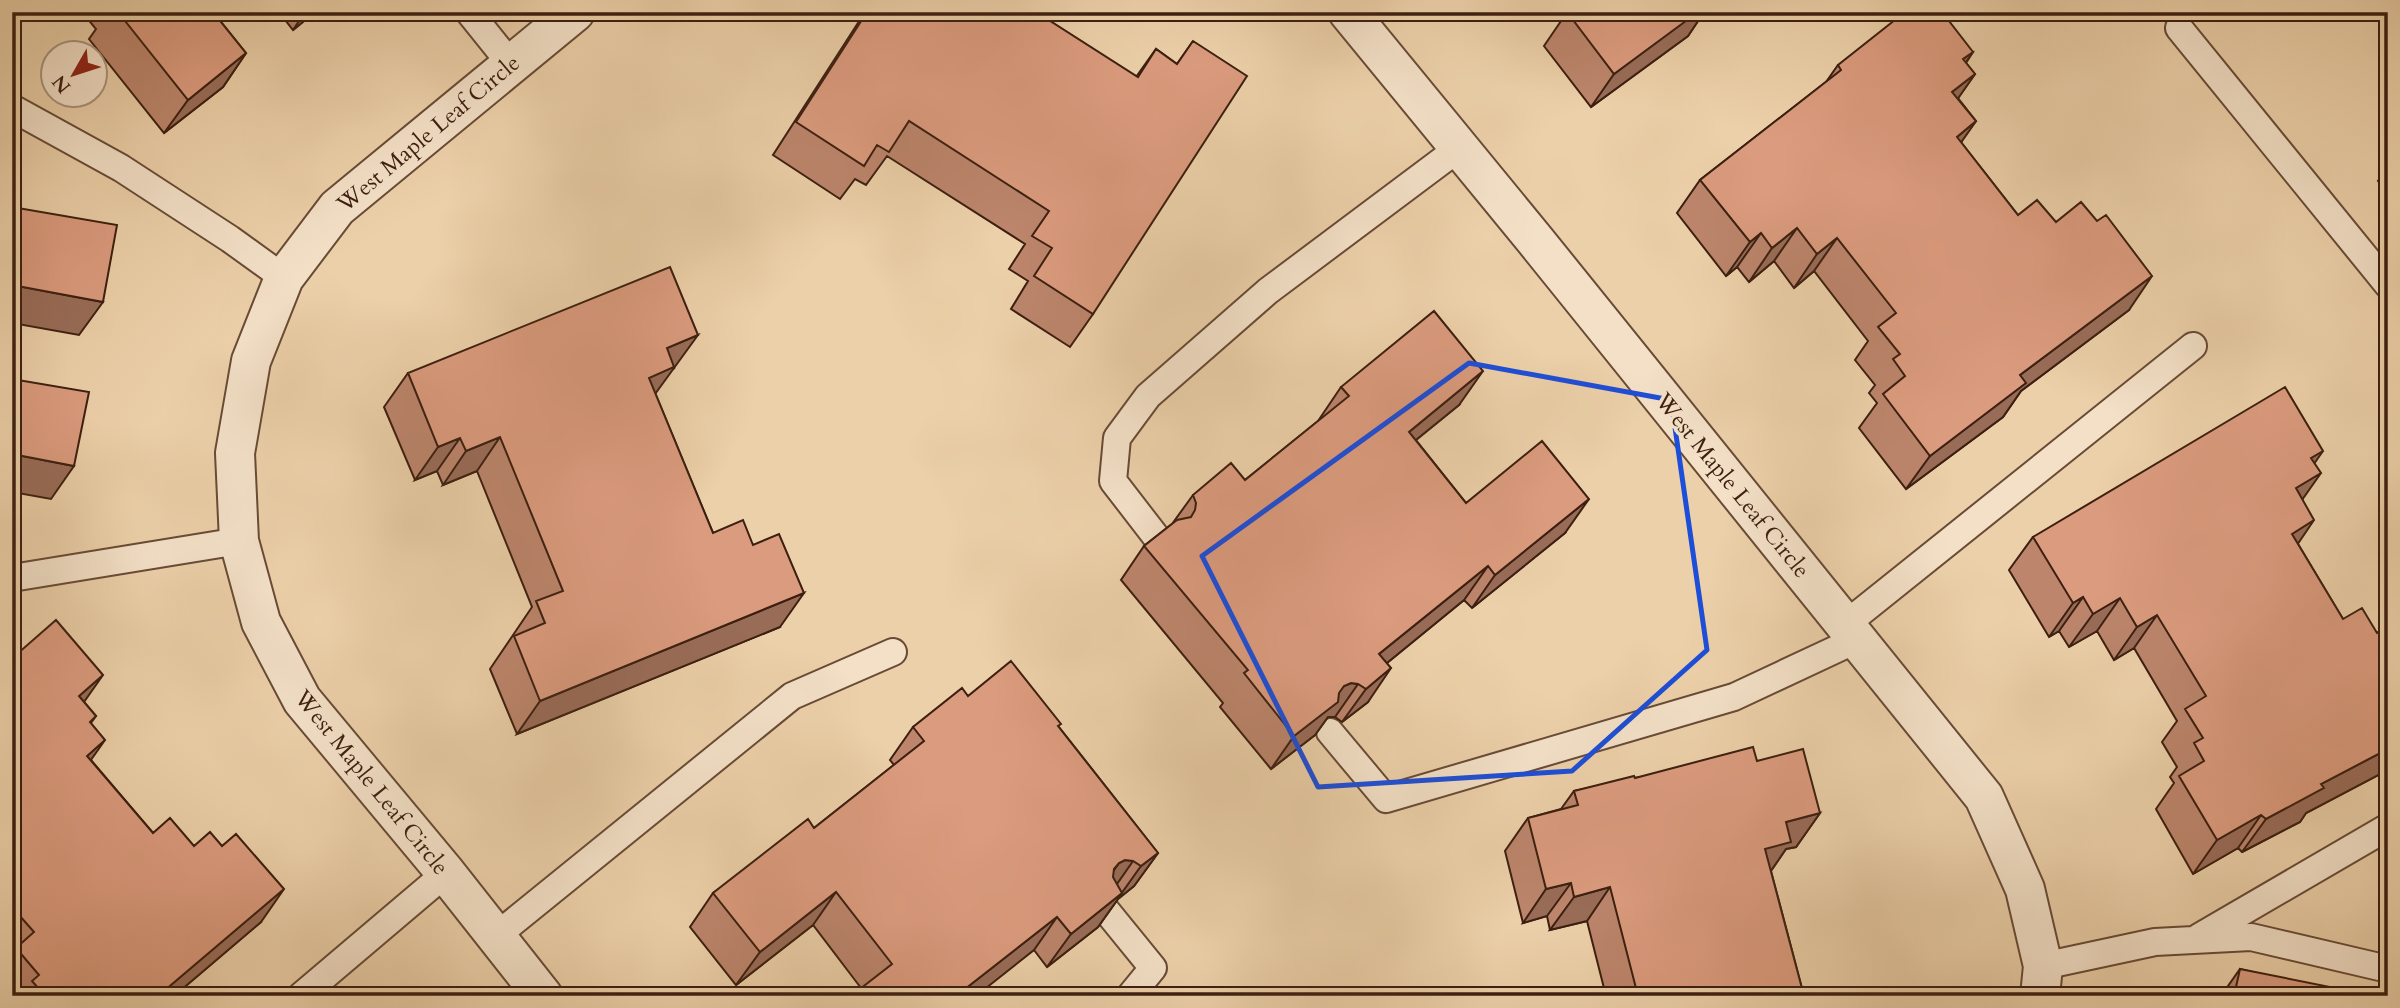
<svg xmlns="http://www.w3.org/2000/svg" width="2400" height="1008" font-family="Cardo,serif">
<rect width="100%" height="100%" fill="#ecd0a9"/>
<filter id="stains"><feTurbulence type="fractalNoise" baseFrequency=".00286" numOctaves="4"/><feColorMatrix values="0 0 0 0 .2 0 0 0 0 .09 0 0 0 0 .02 0 0 0 .5 -.17"/></filter>
<radialGradient id="worn" r=".72"><stop offset=".6" stop-color="#630" stop-opacity="0"/><stop offset="1" stop-color="#630" stop-opacity=".3"/></radialGradient>
<g fill="none" stroke-linecap="round" stroke-linejoin="round">
<g stroke="#684b36" stroke-width="30">
<path id="lane" d="M469,12L510,63
M2179,28L2388,285
M12,108L121,168L230,239L284,278
M1157,538L1113,481L1117,438L1148,396L1268,291L1459,148
M12,578L239,541
M1846,624L2193,346
M1330,732L1386,799L1734,697L1858,639
M1105,909L1153,968L1130,996
M496,936L792,696L893,652
M2199,937L2388,827
M2043,966L2155,942L2251,937L2388,969
M301,996L446,873"/>
</g>
<g stroke="#684b36" stroke-width="42">
<path id="street" d="M1348,12L1535,240L1984,797L2025,889L2043,966L2040,996
M543,996L446,873L302,700L261,622L239,541L235,453L251,361L284,278L337,208L575,12"/>
</g>
<use href="#lane" stroke="#f3e0c7" stroke-width="26"/>
<use href="#street" stroke="#f3e0c7" stroke-width="38"/>
</g>
<path fill="#bc856c" stroke="#3c1f10" stroke-width="2" d="M82,12H213L246,53L223,87L164,133L89,39L96,29Z
M279,12H315L293,30Z
M865,12H1036L1136,77L1156,49L1177,64L1193,41L1093,314L1070,347L1011,309L1028,281L1009,269L1025,244L887,156L866,185L855,179L840,199L773,155Z
M1555,12H1704L1688,36L1591,107L1544,46L1561,21Z
M1973,52L1966,63L1975,74L1958,98L1976,121L1961,142L2018,215L2129,310L2021,391L2003,417L1906,489L1859,428L1877,403L1869,393L1875,385L1855,360L1868,341L1814,271L1794,288L1774,261L1749,282L1737,267L1726,276L1677,213L1700,180L1826,82L1838,65Z
M2388,166V193L2378,181Z
M675,368L672,369L655,393L713,533L780,627L517,734L490,669L532,607L477,471L443,485L437,471L415,480L384,407L408,373Z
M1341,387L1459,405L1416,440L1466,503L1565,533L1472,608L1464,600L1387,663L1368,702L1342,722L1335,717H1328L1315,735L1271,769L1220,707L1223,703L1121,580L1144,546L1172,524L1193,495L1245,480L1318,421Z
M2314,464L2302,500L2298,544L2343,619L2377,633L2388,627V770L2306,813L2300,822L2242,852L2238,848L2193,874L2156,809L2174,783L2170,777L2177,767L2162,742L2177,721L2134,648L2114,660L2097,631L2069,647L2059,631L2049,637L2009,570L2033,537Z
M12,651L16,655L84,702L96,716L91,723V760L153,833L261,922L174,996H12Z
M968,696L1059,727L1158,853L1134,886L1118,899L1098,927L1047,967L1034,950L861,988L813,925L736,985L690,927L713,893L814,828L894,765L890,760L913,727Z
M1757,761L1820,813L1796,847L1786,849L1771,871L1804,996H1606L1587,921L1550,930L1547,916L1523,923L1505,851L1528,818L1561,809L1574,791L1635,778Z
M2240,969L2354,996H2221Z"/>
<path fill="#996c58" stroke="#3c1f10" stroke-width="2" d="M305,12H315L293,30Z
M1693,12H1704L1688,36L1591,107L1614,74Z
M1973,52L1950,85L1963,59Z
M246,53L223,87L164,133L188,100Z
M1975,74L1952,107V92Z
M1976,121L1953,154L1957,137Z
M1797,228L1774,261L1749,282L1772,248Z
M1761,233L1737,267L1726,276L1750,242Z
M1837,238L1814,271L1794,288L1817,254Z
M2152,276L2129,310L2021,391L2003,417L1906,489L1930,456L2020,375Z
M12,285L103,302L79,335L12,323Z
M698,335L650,401L625,411L667,348Z
M1483,371L1459,405L1385,465L1409,432Z
M500,437L477,471L443,485L466,451Z
M460,438L437,471L415,480L438,447Z
M2323,451L2300,484L2311,458Z
M12,454L74,466L51,499L12,492Z
M2321,473L2297,507L2296,488Z
M1589,499L1565,533L1472,608L1495,575Z
M2314,520L2291,554L2292,534Z
M1488,566L1464,600L1360,685L1379,654Z
M804,593L780,627L517,734L540,701Z
M2083,597L2059,631L2049,637L2073,603Z
M2120,598L2097,631L2069,647L2093,614Z
M2157,615L2134,648L2114,660L2137,627Z
M1391,668L1368,702L1342,722L1366,689Z
M103,675L79,709V696Z
M1351,683L1358,684L1335,717H1328L1315,735L1271,769L1294,736L1344,686Z
M105,740L81,774L87,756Z
M2388,749V770L2306,813L2300,822L2242,852L2266,819L2321,784Z
M1820,813L1796,847L1786,849L1768,875L1765,849L1786,822Z
M2261,815L2238,848L2193,874L2217,840Z
M1158,853L1134,886L1118,899L1098,927L1047,967L1071,934L1121,894L1141,866Z
M1125,860L1133,861L1110,894L1096,896L1119,863Z
M1571,883L1547,916L1523,923L1546,889Z
M1610,887L1587,921L1550,930L1574,897Z
M284,889L261,922L174,996H158Z
M836,892L813,925L736,985L760,952Z
M1057,917L1034,950L976,996H956Z"/>
<path fill="#db9b7e" stroke="#3c1f10" stroke-width="2" d="M118,12H213L246,53L188,100Z
M867,12H1036L1138,77L1156,49L1177,64L1193,41L1247,76L1093,314L1034,276L1052,248L1032,236L1049,211L909,121L889,152L877,145L864,166L796,122Z
M1567,12H1698L1614,74Z
M1905,12H1942L1973,52L1963,59L1975,74L1952,92L1976,121L1957,137L2018,215L2037,200L2056,222L2081,202L2097,221L2106,215L2152,276L2020,375L2026,383L1930,456L1883,394L1905,376L1893,359L1900,354L1878,327L1896,313L1837,238L1817,254L1797,228L1772,248L1761,233L1750,242L1700,180L1841,70L1838,65Z
M12,207L117,225L103,302L12,285Z
M670,267L698,335L667,348L674,367L649,378L713,533L743,520L753,545L779,534L804,593L540,701L514,636L545,623L536,601L563,591L500,437L466,451L460,438L438,447L408,373Z
M1434,311L1483,371L1409,432L1466,503L1542,441L1589,499L1495,575L1488,566L1379,654L1391,668L1366,689L1358,684L1351,683L1344,686L1339,693L1338,702L1294,736L1244,673L1248,670L1144,546L1177,520L1191,517L1195,510L1196,503L1193,495L1231,463L1245,480L1349,396L1341,387Z
M12,379L89,392L74,466L12,454Z
M2285,387L2323,451L2311,458L2321,473L2296,488L2314,520L2292,534L2343,619L2362,608L2377,633L2388,627V749L2321,784L2324,788L2266,819L2261,815L2217,840L2179,776L2204,761L2194,743L2203,738L2185,709L2206,696L2157,615L2137,627L2120,598L2093,614L2083,597L2073,603L2033,537Z
M56,620L103,675L79,696L96,716L90,722L105,740L87,756L153,833L170,818L194,846L210,832L222,846L236,834L284,889L158,996H45L32,981L39,975L16,948L34,932L12,907V651L16,655Z
M1011,661L1061,724L1058,726L1158,853L1141,866L1133,861L1125,860L1119,863L1114,869L1113,877L1122,893L1071,934L1057,917L956,996H851L892,964L836,892L760,952L713,893L808,819L814,828L924,741L913,727L962,688L968,696Z
M1753,747L1757,761L1803,749L1820,813L1786,822L1791,842L1765,849L1804,996H1638L1610,887L1574,897L1571,883L1546,889L1528,818L1578,805L1574,791L1634,776L1635,778Z
M2240,969L2355,992L2354,996H2234Z"/>
<path fill="none" stroke="#1d4ed8" stroke-width="5" stroke-linejoin="round" d="M1469,363L1671,400L1707,650L1572,771L1318,787L1202,556Z"/>
<g text-anchor="middle" stroke-width="7" stroke-linejoin="round" paint-order="stroke">
<g font-size="23" fill="#3c1f10" stroke="#f3e0c7">
<text transform="translate(428 133) rotate(-40)" y="8">West Maple Leaf Circle</text>
<text transform="translate(1733 485) rotate(51)" y="8">West Maple Leaf Circle</text>
<text transform="translate(372 782) rotate(51)" y="8">West Maple Leaf Circle</text>
</g>
</g>
<rect width="2400" height="1008" fill="none" stroke="#ecd0a9" stroke-width="42"/>
<rect x="14" y="14" width="2372" height="980" fill="none" stroke="#3c1f10" stroke-width="3.5"/>
<rect x="21" y="21" width="2358" height="966" fill="none" stroke="#3c1f10" stroke-width="2"/>
<g transform="translate(74 74) rotate(231)"><circle r="33" fill="#f3e0c7" stroke="#aa937e" stroke-width="2"/>
<path d="M0-5L12 26L0 18L-12 26Z" fill="#8f2418"/>
<text y="-10" font-size="19" font-weight="bold" text-anchor="middle" fill="#3c1f10">N</text>
</g>
<rect width="100%" height="100%" filter="url(#stains)"/>
<rect width="100%" height="100%" fill="url(#worn)"/>
</svg>
